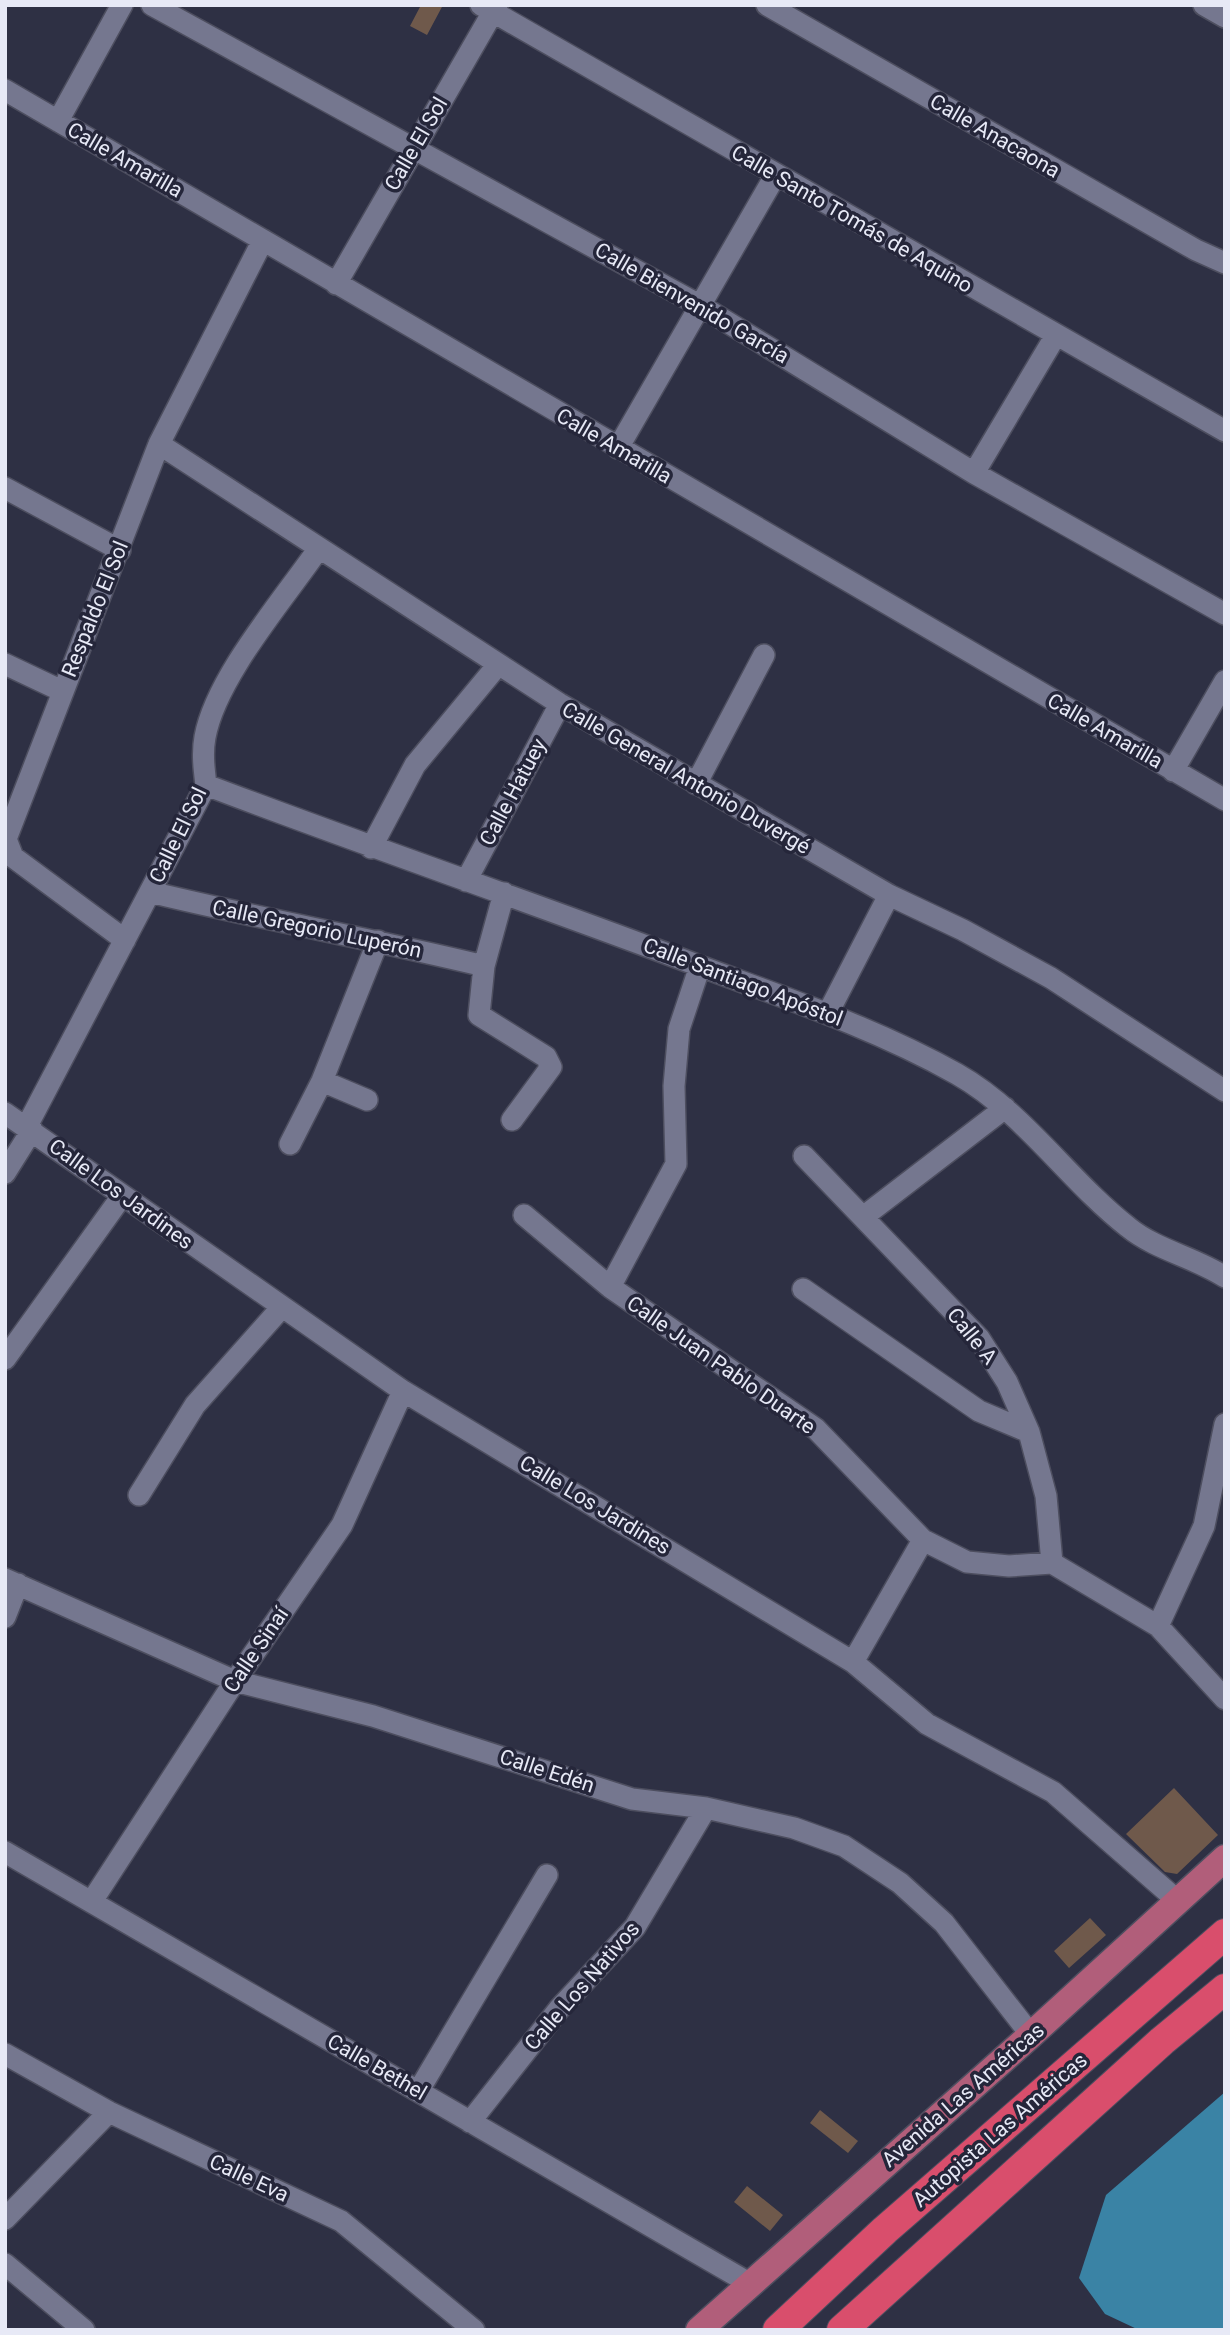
<svg xmlns="http://www.w3.org/2000/svg" width="1230" height="2335" font-family="Roboto,sans-serif">
<rect width="100%" height="100%" fill="#2e3044"/>
<path fill="#3a83a5" d="M1225,2092V2330H1139L1105,2314L1079,2278L1106,2195Z"/>
<path fill="#6f594b" d="M421,5H443L427,35L410,26Z
M1174,1788L1218,1835L1177,1874L1165,1872L1126,1834Z
M1090,1918L1106,1935L1069,1968L1054,1951Z
M820,2110L858,2141L848,2153L810,2123Z
M747,2186L783,2215L770,2231L734,2202Z"/>
<g fill="none" stroke-linecap="round" stroke-linejoin="round">
<g stroke="#4d4e5f" stroke-width="24">
<path id="minor" d="M152,5L701,306L974,473L1225,614
M481,5L1225,431
M767,5L1196,250L1225,263
M1204,5L1225,17
M5,90L1225,800
M58,121L122,5
M336,284L497,5
M159,444L560,704L889,895L963,930L1051,978L1225,1091
M618,448L775,176
M974,473L1056,335
M5,488L120,550
M5,664L62,691
M1173,771L1225,681
M696,784L764,655
M206,785C369,847 534,903 697,965C785,998 875,1028 957,1074C1024,1112 1068,1180 1128,1227C1156,1250 1194,1257 1225,1277
M371,848L415,765L497,666
M466,881L560,704
M150,892C261,919 372,939 484,966
M504,893L484,966L479,1015L546,1057L551,1067L512,1120
M125,940L13,857L6,839L159,444L263,240
M828,1013L889,895
M322,1081L367,1100
M5,1113L403,1391L853,1662L927,1724L1053,1792L1179,1902
M27,1126L206,785C204,769 202,753 205,737C216,677 284,599 319,548
M290,1144L322,1081L378,941
M804,1156L979,1338L1007,1382L1029,1432L1046,1496L1052,1563
M5,1173L32,1130
M524,1215L610,1287L816,1429L923,1540L967,1562L1009,1566L1052,1563L1158,1626L1225,1699
M863,1217L1005,1108
M610,1287L676,1164L674,1086L679,1029L700,966
M803,1289L979,1411L1029,1432
M5,1359L122,1196
M139,1495L195,1405L282,1307
M5,1579L235,1681L373,1716L632,1799L706,1808L794,1828L844,1846L900,1883L944,1923L1031,2035
M5,1617L18,1584
M1158,1626L1204,1526L1225,1424
M853,1662L923,1540
M5,1852L749,2283
M92,1901L235,1681L342,1525L403,1391
M5,2054L109,2112L341,2221L474,2330
M419,2090L547,1875
M470,2122L559,2009L635,1927L706,1808
M5,2219L109,2112
M5,2264L84,2330"/>
</g>
<g stroke="#4d4e5f" stroke-width="29">
<path id="major" d="M699,2330L1031,2035L1225,1858"/>
</g>
<g stroke="#4d4e5f" stroke-width="32">
<path id="highway" d="M778,2330L885,2230L1225,1934
M842,2330L1162,2041L1225,1989"/>
</g>
<use href="#minor" stroke="#75778f" stroke-width="21"/>
<use href="#major" stroke="#b15e7a" stroke-width="26"/>
<use href="#highway" stroke="#d94e6c" stroke-width="30"/>
</g>
<g text-anchor="middle" stroke-width="7" stroke-linejoin="round" paint-order="stroke">
<g font-size="21" fill="#e7e9f6" stroke="#25263a">
<text transform="translate(995 136) rotate(30)" y="7">Calle Anacaona</text>
<text transform="translate(416 144) rotate(-60)" y="7">Calle El Sol</text>
<text transform="translate(125 160) rotate(30)" y="7">Calle Amarilla</text>
<text transform="translate(852 219) rotate(30)" y="7">Calle Santo Tomás de Aquino</text>
<text transform="translate(692 303) rotate(30)" y="7">Calle Bienvenido García</text>
<text transform="translate(614 446) rotate(30)" y="7">Calle Amarilla</text>
<text transform="translate(95 609) rotate(-68)" y="7">Respaldo El Sol</text>
<text transform="translate(1105 731) rotate(30)" y="7">Calle Amarilla</text>
<text transform="translate(686 778) rotate(30)" y="7">Calle General Antonio Duvergé</text>
<text transform="translate(513 792) rotate(-62)" y="7">Calle Hatuey</text>
<text transform="translate(178 835) rotate(-64)" y="7">Calle El Sol</text>
<text transform="translate(317 929) rotate(12)" y="7">Calle Gregorio Luperón</text>
<text transform="translate(743 982) rotate(21)" y="7">Calle Santiago Apóstol</text>
<text transform="translate(121 1194) rotate(36)" y="7">Calle Los Jardines</text>
<text transform="translate(972 1336) rotate(51)" y="7">Calle A</text>
<text transform="translate(721 1365) rotate(35)" y="7">Calle Juan Pablo Duarte</text>
<text transform="translate(595 1505) rotate(31)" y="7">Calle Los Jardines</text>
<text transform="translate(256 1650) rotate(-56)" y="7">Calle Sinaí</text>
<text transform="translate(547 1771) rotate(18)" y="7">Calle Edén</text>
<text transform="translate(582 1986) rotate(-49)" y="7">Calle Los Nativos</text>
<text transform="translate(377 2067) rotate(30)" y="7">Calle Bethel</text>
<text transform="translate(963 2095) rotate(-41)" y="7">Avenida Las Américas</text>
<text transform="translate(1000 2130) rotate(-41)" y="7">Autopista Las Américas</text>
<text transform="translate(249 2178) rotate(25)" y="7">Calle Eva</text>
</g>
</g>
<rect width="1230" height="2335" fill="none" stroke="#e7e9f6" stroke-width="14"/>
</svg>
